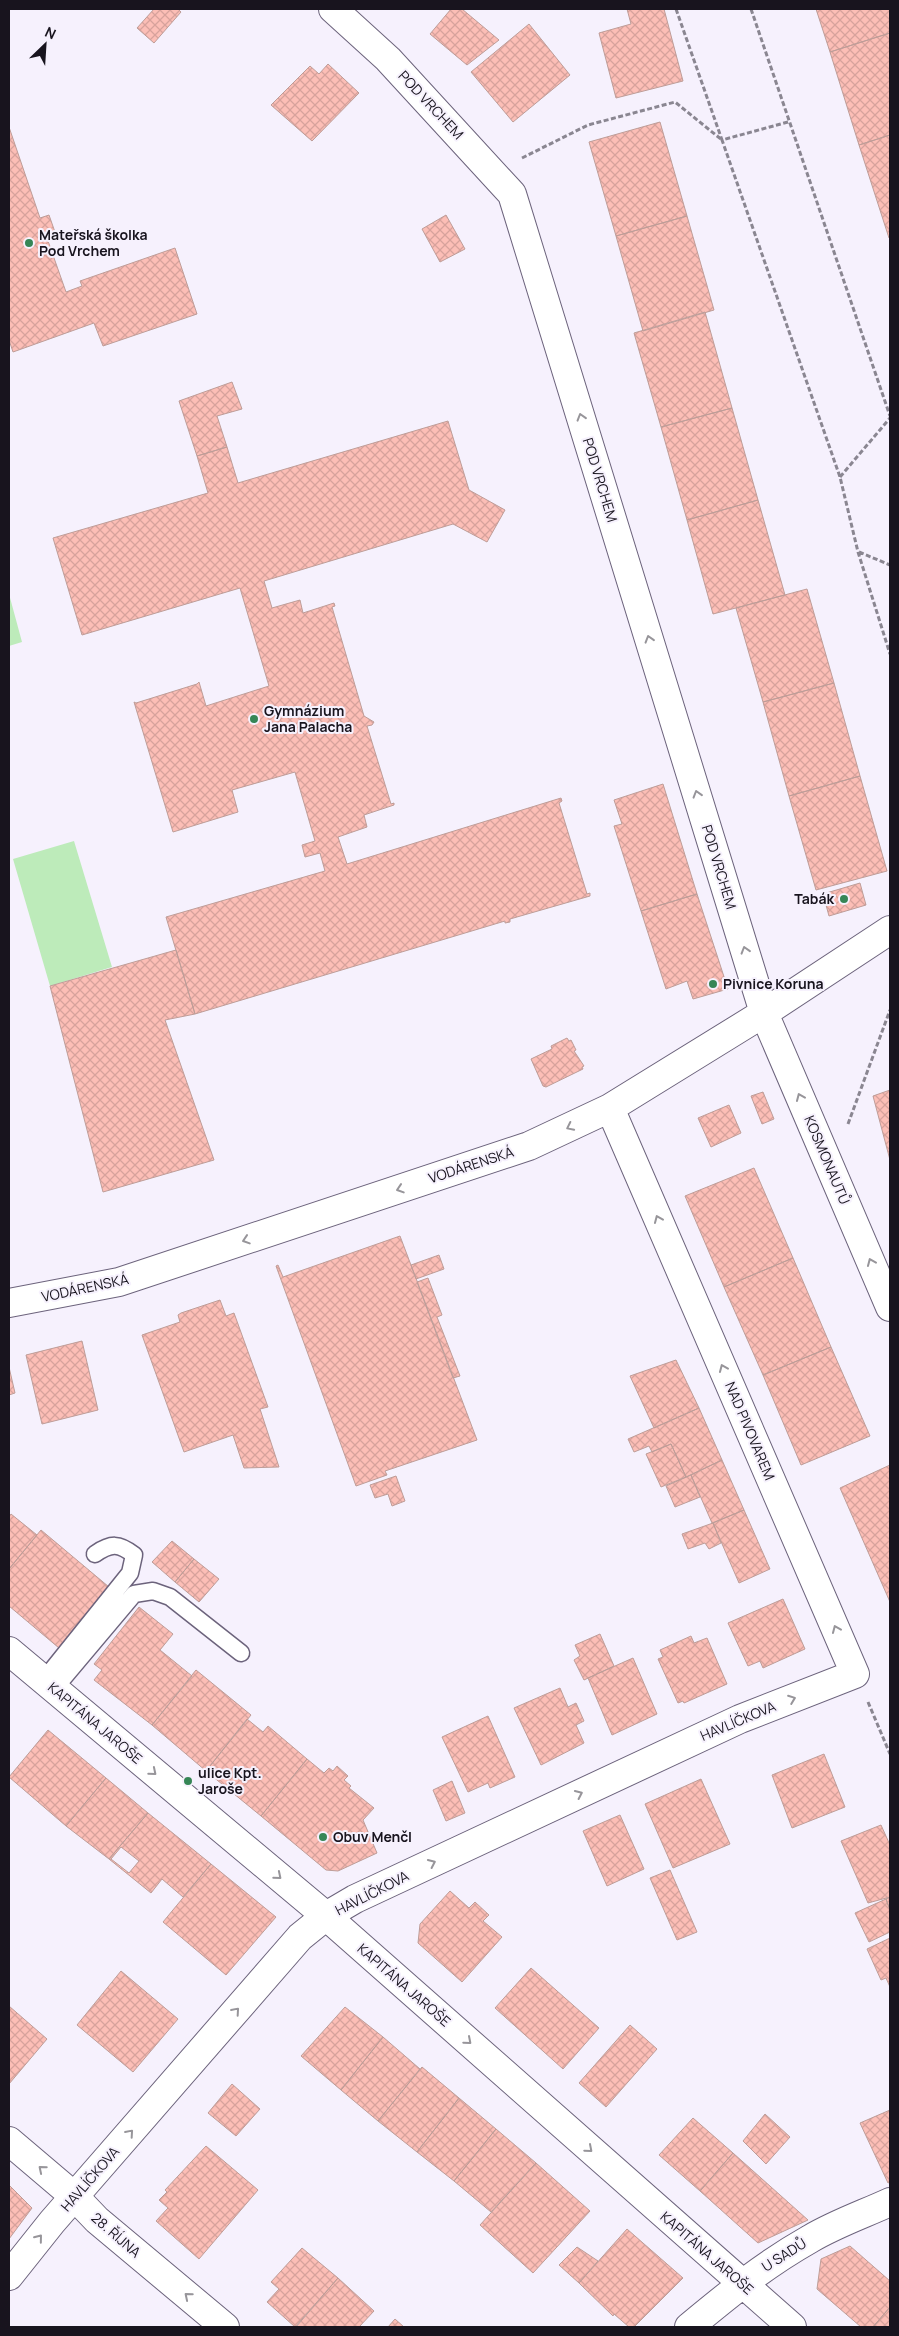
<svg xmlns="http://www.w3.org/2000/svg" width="899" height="2336" font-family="Manrope,sans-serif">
<defs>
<pattern id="building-cross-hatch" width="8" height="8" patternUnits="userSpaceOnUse" patternTransform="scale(1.25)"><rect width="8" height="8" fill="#fcbeb6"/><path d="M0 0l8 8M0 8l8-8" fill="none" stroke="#d7a29c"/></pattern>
</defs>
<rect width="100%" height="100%" fill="#f6f1fd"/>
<path fill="#bdebba" d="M9,594L22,642L9,646Z
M74,841L112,967L50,986L13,859Z"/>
<path fill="url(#building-cross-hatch)" stroke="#be9d98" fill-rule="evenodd" d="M154,9H178L181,12L154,43L137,28Z
M451,9H462L499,40L467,65L430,34Z
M627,9H664L683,81L616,98L599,33L631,24Z
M816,9H890V33L830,52Z
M529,24L570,75L513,122L471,72Z
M890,33V135L859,145L830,52Z
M328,64L359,93L312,141L271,105L310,66L319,74Z
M660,122L687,216L616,236L589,142Z
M9,127L40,218L49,215L56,235L47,238L66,292L82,286L80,281L175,248L197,314L103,346L94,323L13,352L9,340Z
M890,135V237L889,238L859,145Z
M446,215L465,249L440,262L422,229Z
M687,216L714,310L643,331L616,236Z
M705,312L732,408L661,427L634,333Z
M232,382L242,409L217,416L227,447L197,456L179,401Z
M732,408L758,500L687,520L661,427Z
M448,421L469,490L505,510L487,542L453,524L264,581L272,608L300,600L303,613L334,603L335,606L332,607L364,716L374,722L372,725L367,726L391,804L394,803V805L364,815L367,827L338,837L347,864L561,798L562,801L559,803L587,894L590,893V896L510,919V922L505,923V921L195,1014L166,917L325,871L320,853L305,857L302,845L315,841L295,772L232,790L238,812L173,832L134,702L136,703L197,684L199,682L206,706L269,686L240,588L82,635L53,538L208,493L197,456L227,447L238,483Z
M758,500L785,595L713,614L687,520Z
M807,589L834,683L763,702L736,608Z
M834,683L860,776L789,796L763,702Z
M860,776L887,871L816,890L789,796Z
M663,784L697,894L641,911L614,826L622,824L614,800Z
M860,883L866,905L829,916L823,894Z
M697,894L728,989L693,999L687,981L666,989L641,911Z
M176,950L195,1014L165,1020L214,1160L103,1192L50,986Z
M567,1038L569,1041L571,1040L576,1050L574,1051L584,1066L582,1067L583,1069L546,1087L543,1086L531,1059L552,1049L551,1046Z
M890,1090V1160L873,1096Z
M763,1092L774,1119L762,1124L751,1096Z
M729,1105L741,1133L711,1147L698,1118Z
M754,1168L793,1258L724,1287L685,1196Z
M400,1236L477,1440L385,1471L387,1475L356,1486L276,1266L278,1265L283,1277Z
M439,1255L444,1269L416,1279L411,1265Z
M793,1258L831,1347L763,1375L724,1287Z
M428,1278L442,1315L437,1317L460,1376L453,1378L417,1282Z
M220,1300L226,1316L234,1313L268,1407L260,1409L279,1467L244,1468L233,1435L184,1452L142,1335L180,1322L178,1315L181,1313Z
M82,1341L98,1410L42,1424L26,1355Z
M831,1347L870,1436L801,1465L763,1375Z
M676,1360L699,1408L654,1428L630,1376Z
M9,1367L15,1393L9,1395Z
M699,1408L722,1460L686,1477L671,1444L652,1452L649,1446L634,1452L628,1439Z
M671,1444L686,1477L661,1487L646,1454Z
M722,1460L744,1510L712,1523L691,1475Z
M890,1465V1602L840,1488Z
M691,1475L700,1497L675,1507L666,1486Z
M396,1476L405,1501L392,1506L388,1494L375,1498L370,1485Z
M744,1510L770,1569L739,1583L713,1523Z
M11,1514L37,1535L9,1569V1517Z
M713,1523L721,1543L709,1549L705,1543L688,1549L682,1534Z
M41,1530L109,1587L59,1648L9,1606V1569Z
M172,1541L194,1559L175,1582L152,1562Z
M194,1559L219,1579L199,1602L175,1582Z
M783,1599L805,1649L763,1668L760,1661L748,1666L728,1623Z
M139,1607L173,1634L160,1650L192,1676L152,1725L94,1680L102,1670L94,1664Z
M600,1634L614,1666L584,1680L574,1660L580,1656L575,1645Z
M691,1636L694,1643L707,1638L727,1684L684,1703L683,1701L678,1703L658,1659L663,1657L660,1650Z
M633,1658L657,1714L612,1735L588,1678Z
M196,1670L251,1715L206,1771L152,1725Z
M560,1688L568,1707L576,1703L584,1721L576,1725L584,1743L541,1765L514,1708Z
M488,1716L515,1777L490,1788L488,1783L468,1792L442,1737Z
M247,1719L263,1732L268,1726L307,1759L261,1816L206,1771Z
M48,1730L106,1778L66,1826L9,1777Z
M824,1754L845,1807L792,1828L772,1775Z
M307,1759L324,1773L329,1768L333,1771L337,1766L348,1776L344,1780L351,1786L349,1788L374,1808L363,1820L377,1853L338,1871L326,1870L261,1816Z
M106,1778L148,1813L109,1859L66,1826Z
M701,1779L730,1844L673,1868L645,1804Z
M452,1781L465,1813L446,1821L433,1790Z
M148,1813L211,1864L183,1897L162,1879L151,1893L109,1859ZM121,1847L139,1861L129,1873L111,1859Z
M620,1815L644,1869L607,1886L583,1831Z
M881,1825L890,1845V1897L868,1903L841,1841Z
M211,1864L276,1917L226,1975L163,1922Z
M670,1870L697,1932L677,1940L650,1878Z
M450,1891L469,1908L475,1902L489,1915L483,1921L502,1937L462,1982L418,1943L420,1924Z
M890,1897V1910L886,1899Z
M886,1899L890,1910V1932L869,1942L855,1913Z
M890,1938V1987L886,1978L881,1980L867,1949Z
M531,1968L599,2028L563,2069L495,2008Z
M121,1971L178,2019L133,2072L77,2025Z
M9,2006L47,2039L9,2084Z
M345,2007L383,2037L341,2090L301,2056Z
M630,2025L657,2049L606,2107L579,2083Z
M383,2037L420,2069L378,2121L341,2090Z
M422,2067L459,2098L417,2152L378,2121Z
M232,2084L260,2109L236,2136L208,2113Z
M459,2098L496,2129L454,2181L417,2152Z
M890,2110V2182L888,2183L860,2123Z
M765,2114L790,2137L766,2164L743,2141Z
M693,2118L733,2153L700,2191L659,2155Z
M496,2129L536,2163L491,2212L454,2181Z
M206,2146L258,2190L199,2259L156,2221L168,2208L159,2200L167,2192L165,2190Z
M733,2153L808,2220L758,2243L700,2191Z
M536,2163L590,2211L533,2273L480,2225Z
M9,2185L32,2208L9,2239Z
M627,2229L683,2278L634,2327H629L614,2314L613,2316L579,2283Z
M850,2246L890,2281V2307L873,2327H861L817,2289L821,2259Z
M577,2247L598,2261L579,2283L559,2265Z
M302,2248L338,2278L295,2327L267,2302L279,2289L271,2282Z
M338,2278L374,2311L359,2327H296Z
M890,2307V2327H873Z
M395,2319L404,2327H388Z"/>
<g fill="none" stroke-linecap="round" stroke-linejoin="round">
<g stroke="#6c637c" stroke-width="19">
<path id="lane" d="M44,1680L130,1573L134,1555C119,1543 111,1543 95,1554
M54,1689L134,1594L153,1591L170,1597L241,1653"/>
</g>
<g stroke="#6c637c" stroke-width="30">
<path id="street" d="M333,9L388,59L512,194L764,1013L890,1307
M9,1303L119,1282L529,1146L610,1108L764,1013L890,930
M9,1651L326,1916L792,2327
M9,2141L75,2197L97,2220L225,2327
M9,2276L52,2222L300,1937L326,1916L355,1899L740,1719L855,1674L610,1108
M689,2327C729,2294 764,2265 810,2239C835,2224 864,2214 890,2202"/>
</g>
<path stroke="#8a8691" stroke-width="3" stroke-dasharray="5 2.5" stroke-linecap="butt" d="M676,9L722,140
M751,9L890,416
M788,122L722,140L840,477L858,552L890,654
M522,158L588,125L675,102L722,140
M840,477L890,418
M859,552L890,565
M848,1124L890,1010
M868,1702L890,1754"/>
<use href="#lane" stroke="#fff" stroke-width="16"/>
<use href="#street" stroke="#fff" stroke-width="28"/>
</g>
<defs><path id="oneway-chevron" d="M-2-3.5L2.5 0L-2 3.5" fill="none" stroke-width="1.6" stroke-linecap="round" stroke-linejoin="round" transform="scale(1.25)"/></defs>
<g stroke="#97959a">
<use href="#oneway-chevron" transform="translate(581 417) rotate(-107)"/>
<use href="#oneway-chevron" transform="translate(649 639) rotate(-107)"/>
<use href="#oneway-chevron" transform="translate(697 794) rotate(-107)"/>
<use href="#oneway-chevron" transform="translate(745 950) rotate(-107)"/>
<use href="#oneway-chevron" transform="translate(800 1097) rotate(-113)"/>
<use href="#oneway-chevron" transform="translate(570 1127) rotate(154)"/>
<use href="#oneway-chevron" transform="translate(400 1189) rotate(162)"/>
<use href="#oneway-chevron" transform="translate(658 1219) rotate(-113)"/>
<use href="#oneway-chevron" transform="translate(246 1240) rotate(162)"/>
<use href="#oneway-chevron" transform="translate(871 1262) rotate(-113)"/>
<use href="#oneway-chevron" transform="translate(723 1368) rotate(-113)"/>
<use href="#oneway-chevron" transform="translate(836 1629) rotate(-113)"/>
<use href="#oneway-chevron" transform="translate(792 1699) rotate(-21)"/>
<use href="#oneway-chevron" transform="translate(153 1772) rotate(40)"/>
<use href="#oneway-chevron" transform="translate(579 1794) rotate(-25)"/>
<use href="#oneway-chevron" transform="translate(432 1863) rotate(-25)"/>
<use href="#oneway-chevron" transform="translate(278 1876) rotate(40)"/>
<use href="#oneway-chevron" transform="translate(236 2011) rotate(-49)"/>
<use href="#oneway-chevron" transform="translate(468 2041) rotate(41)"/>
<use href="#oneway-chevron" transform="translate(130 2133) rotate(-49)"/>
<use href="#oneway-chevron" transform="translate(589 2149) rotate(41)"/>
<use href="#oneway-chevron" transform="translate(42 2169) rotate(-140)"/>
<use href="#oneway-chevron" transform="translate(39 2238) rotate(-51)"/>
<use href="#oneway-chevron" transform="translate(188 2296) rotate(-140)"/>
</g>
<g fill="#368656" stroke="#f6f1fd" stroke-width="2">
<circle cx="29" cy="243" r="5"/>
<circle cx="254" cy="719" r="5"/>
<circle cx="844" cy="899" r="5"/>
<circle cx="713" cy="984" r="5"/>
<circle cx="188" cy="1781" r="5"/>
<circle cx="323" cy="1837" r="5"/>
</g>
<g text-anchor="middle" stroke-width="4" stroke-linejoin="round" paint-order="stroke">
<g font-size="14" fill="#18141e" stroke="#f6f1fd">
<text transform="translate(431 105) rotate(47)" y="5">POD VRCHEM</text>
<text transform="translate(600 480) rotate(73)" y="5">POD VRCHEM</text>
<text transform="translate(719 867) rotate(73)" y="5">POD VRCHEM</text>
<text transform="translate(827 1160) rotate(67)" y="5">KOSMONAUTŮ</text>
<text transform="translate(471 1165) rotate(-18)" y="5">VODÁRENSKÁ</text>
<text transform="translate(85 1288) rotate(-12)" y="5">VODÁRENSKÁ</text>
<text transform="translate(750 1431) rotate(67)" y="5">NAD PIVOVAREM</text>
<text transform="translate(738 1721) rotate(-23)" y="5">HAVLÍČKOVA</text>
<text transform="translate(95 1723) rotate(40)" y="5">KAPITÁNA JAROŠE</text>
<text transform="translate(372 1893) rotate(-27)" y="5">HAVLÍČKOVA</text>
<text transform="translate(404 1985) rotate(41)" y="5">KAPITÁNA JAROŠE</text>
<text transform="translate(90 2179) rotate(-49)" y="5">HAVLÍČKOVA</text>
<text transform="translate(116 2235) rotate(41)" y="5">28. ŘÍJNA</text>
<text transform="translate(707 2253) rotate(41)" y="5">KAPITÁNA JAROŠE</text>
<text transform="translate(784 2255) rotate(-32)" y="5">U SADŮ</text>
</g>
<g font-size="14" font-weight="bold" fill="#18141e" stroke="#f6f1fd" text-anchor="start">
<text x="39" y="240">Mateřská školka<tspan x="39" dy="16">Pod Vrchem</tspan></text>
<text x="264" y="716">Gymnázium<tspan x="264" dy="16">Jana Palacha</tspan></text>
<text x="834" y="904" text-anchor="end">Tabák</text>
<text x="723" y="989">Pivnice Koruna</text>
<text x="198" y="1778">ulice Kpt.<tspan x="198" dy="16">Jaroše</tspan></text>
<text x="333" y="1842">Obuv Menčl</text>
</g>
</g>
<rect width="899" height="2336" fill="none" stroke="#18141e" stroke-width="20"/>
<g transform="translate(45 45) rotate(25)" stroke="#f6f1fd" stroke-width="4" paint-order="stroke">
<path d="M0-4L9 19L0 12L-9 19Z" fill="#18141e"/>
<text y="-8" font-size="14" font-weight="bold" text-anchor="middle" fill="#18141e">N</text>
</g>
</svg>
